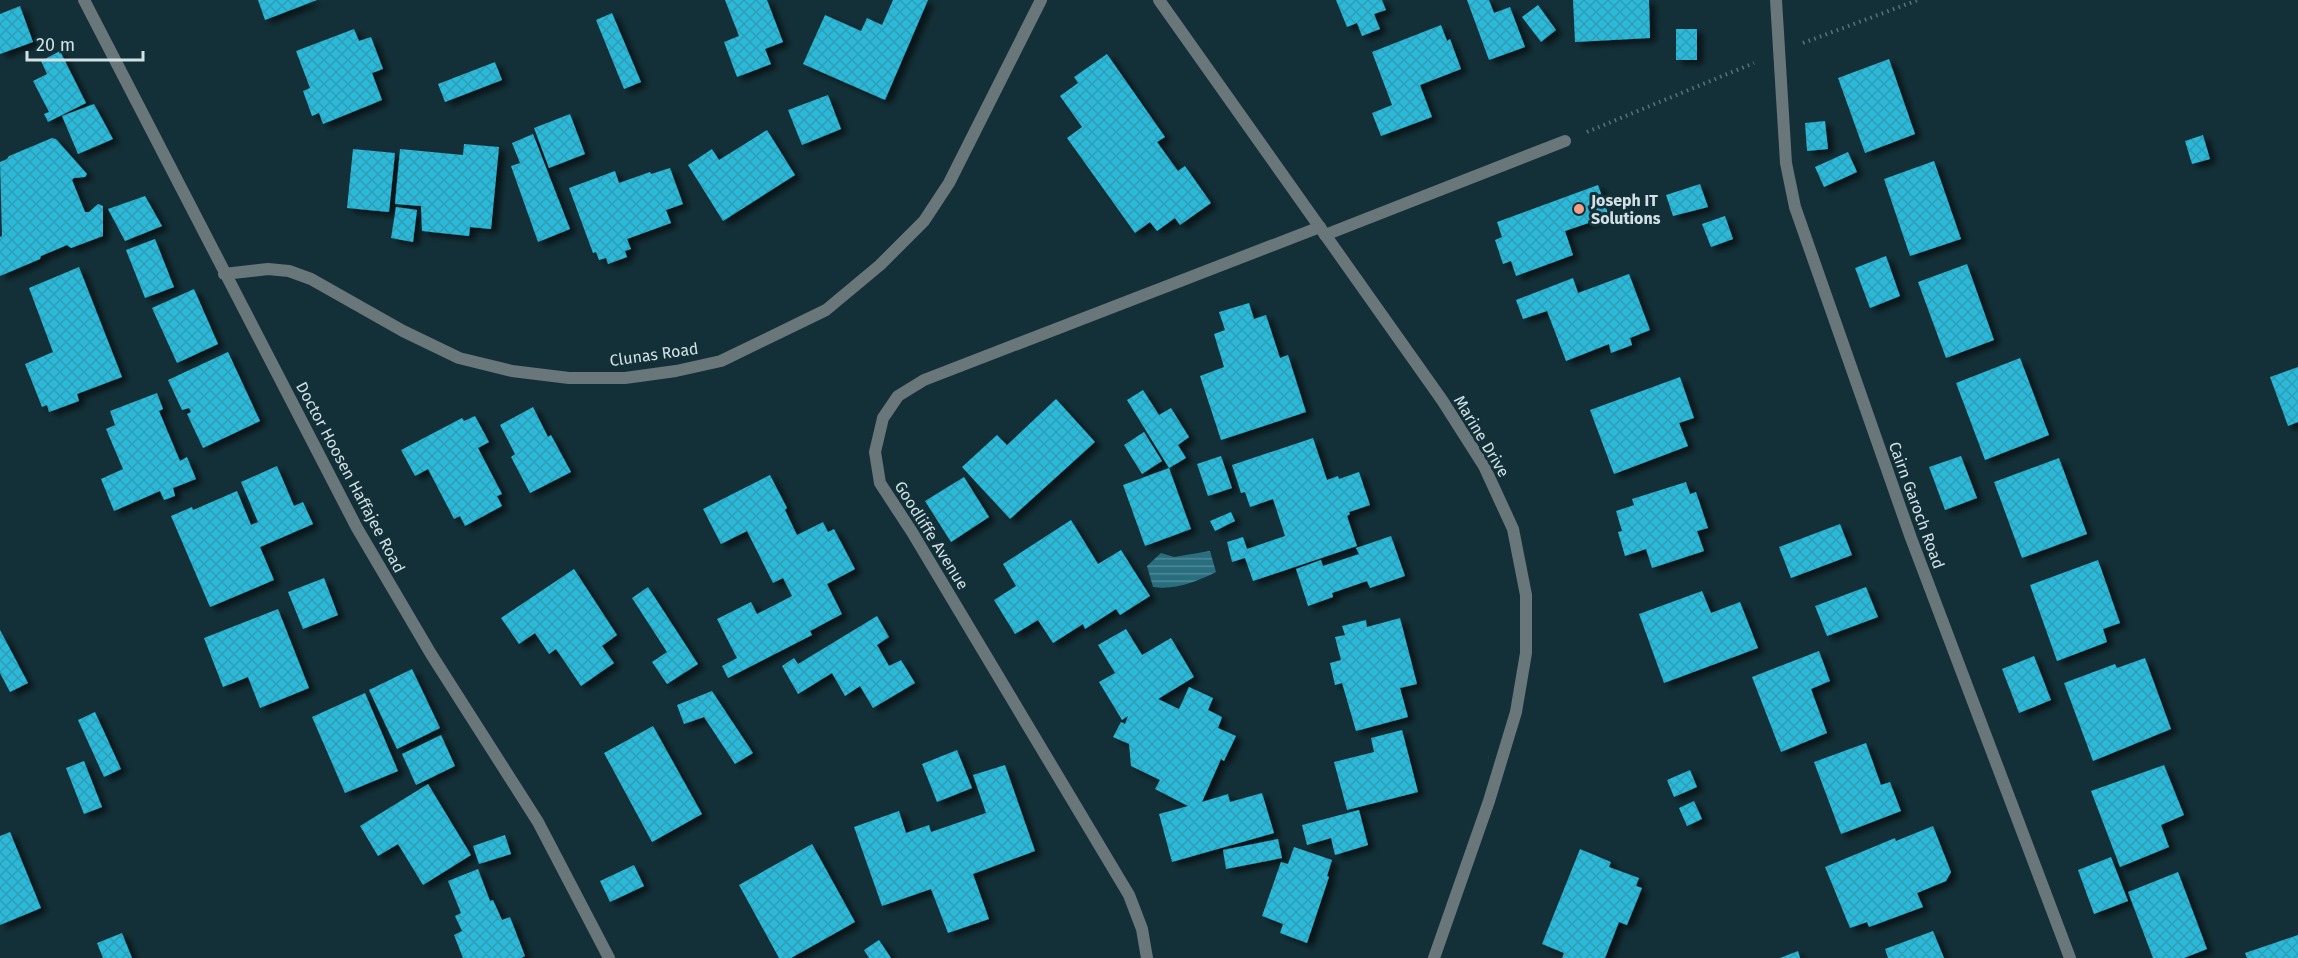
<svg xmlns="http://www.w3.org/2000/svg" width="2298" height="958" font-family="'Fira Sans',sans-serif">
<defs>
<pattern id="water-rules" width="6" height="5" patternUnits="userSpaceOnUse" patternTransform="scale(1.5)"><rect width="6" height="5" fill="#296e7f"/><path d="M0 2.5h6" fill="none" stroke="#518997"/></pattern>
<pattern id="building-cross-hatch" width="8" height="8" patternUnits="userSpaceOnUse" patternTransform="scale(1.5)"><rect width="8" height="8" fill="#2cb9d9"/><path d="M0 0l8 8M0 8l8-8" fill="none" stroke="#319cb4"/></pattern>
<filter id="shadow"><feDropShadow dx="6" dy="4" stdDeviation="3" flood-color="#0009"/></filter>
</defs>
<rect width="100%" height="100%" fill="#133038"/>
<path fill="url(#water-rules)" d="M1210,551L1216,572C1196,582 1175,590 1153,587L1147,566L1161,553L1174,557Z"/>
<path fill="url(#building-cross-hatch)" filter="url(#shadow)" d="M258,0H317L265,20Z
M725,0H767L783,42L765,49L771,64L737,77L724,42L739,36Z
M893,0H928L885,100L803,64L825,15L861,31L867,18L882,25Z
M1336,0H1382L1386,10L1374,14L1380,29L1362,36L1357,23L1347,27Z
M1467,0H1489L1494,13L1510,7L1525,47L1489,60Z
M1573,0H1649L1650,38L1575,42Z
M1538,5L1556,30L1541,42L1522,17Z
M20,6L33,42L0,54V14Z
M612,13L641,82L624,89L596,20Z
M1441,25L1447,41L1450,39L1461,69L1420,85L1432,117L1381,136L1372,113L1392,105L1372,52Z
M354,29L359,41L371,37L383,69L372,73L382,100L323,124L319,113L312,116L303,91L310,88L296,51Z
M1676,29H1697V60H1676Z
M60,51L86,103L48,122L44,114L49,112L33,81L47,74L41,61Z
M1107,54L1165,137L1157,142L1178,171L1185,166L1211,203L1180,225L1175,218L1157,231L1150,222L1135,233L1067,138L1082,127L1060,96L1078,83L1074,77Z
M1889,59L1915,134L1865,153L1838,78Z
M495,62L502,80L445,102L438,84Z
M828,95L841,129L802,145L788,110Z
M94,104L113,139L78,154L62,116Z
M570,114L585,154L549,168L534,128Z
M1825,121L1828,149L1807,151L1805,123Z
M767,130L795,175L723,221L688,165L712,149L719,160Z
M533,134L570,229L538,242L511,166L520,163L512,143Z
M2203,135L2210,159L2192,164L2185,141Z
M52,138L56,139L87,174L85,177L74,178L72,180L85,212H89L98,204L103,206V236L71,248L67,245L41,256L40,259L0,276V237L2,236L0,162L7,159L9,156Z
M464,144L499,147L491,229L470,227L469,236L422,231L421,206L395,204L400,149L463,155Z
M353,149L395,153L389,212L347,208Z
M1848,152L1857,172L1824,187L1815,167Z
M1934,161L1961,239L1910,256L1884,179Z
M670,168L683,204L666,210L671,223L627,239L631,249L625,251L627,257L608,264L606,258L599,260L596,252L593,253L569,188L615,171L619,183L650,172L651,174Z
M1700,184L1708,207L1673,216L1666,195Z
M1598,185L1609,216L1565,231L1573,255L1516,276L1511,261L1503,264L1495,240L1502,237L1497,222Z
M145,196L162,226L125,241L108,209Z
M396,207L417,210L413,242L391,238Z
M1725,216L1733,239L1711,247L1702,224Z
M155,239L174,287L145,298L126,250Z
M1886,256L1900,296L1870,308L1855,268Z
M1967,264L1994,340L1946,358L1918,282Z
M79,267L122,377L77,394L79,401L49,412L47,405L42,407L25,364L53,352L29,288Z
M1629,274L1650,330L1630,338L1632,345L1611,353L1609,344L1566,361L1547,311L1523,319L1516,300L1573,278L1578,293Z
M194,289L218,344L177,363L152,308Z
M1249,303L1254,319L1266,315L1280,358L1288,355L1306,412L1221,440L1200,376L1224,367L1214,334L1225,330L1219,312Z
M228,352L260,421L203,448L187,414L191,412L189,408L182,410L168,380Z
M2020,358L2049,435L1985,460L1956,383Z
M2298,367V422L2288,426L2270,377Z
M1680,377L1694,418L1679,423L1688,446L1614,474L1590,410Z
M1143,390L1159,415L1171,408L1189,437L1178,445L1186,458L1169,468L1127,400Z
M157,393L163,409L159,411L180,461L187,457L196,479L173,488L175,496L164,500L160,491L114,511L101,479L123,469L106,429L115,425L110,411Z
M1056,399L1095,442L1010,519L962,467L997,435L1007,445Z
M533,407L548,437L551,435L571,472L530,493L511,457L515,454L500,425Z
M475,416L489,442L478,448L502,494L497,496L502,506L465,526L460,516L454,519L428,469L415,476L401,450L462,418L464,421Z
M1144,432L1162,461L1142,474L1124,445Z
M1313,438L1327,480L1338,476L1339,479L1359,472L1370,505L1349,512L1350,514L1347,516L1357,546L1253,581L1245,558L1232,562L1227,542L1243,537L1247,549L1285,536L1273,499L1250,507L1245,492L1241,493L1232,465Z
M1221,456L1232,488L1208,496L1197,464Z
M1961,456L1977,498L1945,510L1929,467Z
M2059,458L2087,534L2022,558L1994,482Z
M277,466L294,506L303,502L313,524L260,547L274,580L210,607L171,516L192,507L193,510L237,491L251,525L258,522L241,482Z
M1169,468L1191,529L1145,546L1123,485Z
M770,475L787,508L785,510L797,535L823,522L828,532L834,529L855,569L827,584L842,614L810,631L812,635L728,678L722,666L737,658L717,619L751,602L757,614L792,596L783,578L773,583L747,531L721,544L703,509Z
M964,477L989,517L951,542L925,501Z
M1686,482L1690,494L1696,492L1708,528L1697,531L1704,551L1652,568L1646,549L1625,556L1618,532L1622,531L1616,511L1634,505L1632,499Z
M1231,512L1235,521L1215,531L1210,521Z
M1071,520L1098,564L1121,550L1150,596L1120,615L1116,609L1085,629L1083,624L1053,643L1038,620L1015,634L994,600L1016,586L1003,564Z
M1840,524L1852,555L1791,578L1779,547Z
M1391,536L1405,576L1370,588L1367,581L1332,593L1333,597L1308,606L1296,569L1321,560L1323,566L1359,554L1356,548Z
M2098,560L2120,623L2103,629L2107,642L2057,661L2030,585Z
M574,569L617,635L602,646L614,663L581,686L556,649L549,654L535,633L519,644L501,618Z
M324,578L338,615L303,629L288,592Z
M648,587L698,664L667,684L652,662L667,652L632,598Z
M1866,587L1878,617L1827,636L1815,606Z
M1702,591L1711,613L1740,602L1758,648L1664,683L1639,614Z
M278,609L309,688L260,708L248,677L223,687L204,638Z
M877,616L889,637L877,645L889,666L901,660L915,683L873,708L860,686L845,696L832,673L798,694L782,666L794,658L798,664Z
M1400,618L1417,684L1400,688L1408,717L1356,731L1342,683L1335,685L1330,663L1341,660L1335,637L1345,635L1342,626L1366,620L1367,627Z
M1126,629L1142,655L1171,638L1194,677L1158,699L1179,709L1189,687L1213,698L1208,710L1222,717L1218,728L1236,736L1224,761L1221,759L1202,802L1228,794L1230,802L1262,793L1274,833L1172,862L1159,814L1188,806L1155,789L1160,780L1131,766L1129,744L1113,737L1121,722L1125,724L1128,716L1122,720L1099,682L1115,673L1098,645Z
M0,630L28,683L10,692L0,673Z
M1819,651L1830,681L1811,689L1827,733L1781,752L1752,677Z
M2034,656L2051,700L2019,713L2002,669Z
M2145,658L2171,729L2093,761L2064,683L2115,664L2117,668Z
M412,669L440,728L397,749L369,690Z
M712,691L753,753L735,764L704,717L684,724L677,705Z
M365,693L398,771L345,793L312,717Z
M95,712L121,769L104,777L78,720Z
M653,726L702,814L652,842L604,753Z
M1402,730L1418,792L1347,810L1334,762L1374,752L1371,738Z
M441,735L455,766L416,785L402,754Z
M1866,743L1881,785L1890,782L1901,811L1841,834L1814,762Z
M957,750L972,788L937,802L922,764Z
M84,761L102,807L84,814L66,768Z
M1005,765L1035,851L973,874L989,919L948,933L931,889L882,906L854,827L899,811L906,833L929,825L931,832L986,813L973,775Z
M2164,765L2184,815L2161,825L2169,847L2120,867L2091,791Z
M1690,770L1697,787L1674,797L1667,780Z
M428,784L471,855L423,885L398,844L378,856L360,826Z
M1694,801L1702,819L1687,826L1679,808Z
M1359,810L1368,845L1335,855L1331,838L1307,845L1302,825Z
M1933,826L1951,872L1946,881L1917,893L1923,907L1869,927L1867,922L1850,928L1825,867L1895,838L1896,841Z
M10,832L41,908L0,925V836Z
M505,835L511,854L479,864L473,846Z
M1278,839L1282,858L1226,869L1223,850Z
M812,844L855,922L791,958H779L739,885Z
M1294,847L1332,860L1327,876L1329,877L1307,943L1280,933L1283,924L1262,916L1281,862L1288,864Z
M1580,849L1611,862L1609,867L1639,878L1636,886L1642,888L1627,925L1619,922L1605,958H1562L1564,953L1542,944Z
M2111,857L2128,901L2094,914L2078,870Z
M634,865L644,886L610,902L600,881Z
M478,869L490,901L493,900L502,920L510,917L525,956L521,958H463L454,935L462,931L455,916L461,913L448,881Z
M2178,872L2207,949L2184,958H2153L2128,892Z
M1933,931L1944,958H1888L1885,949Z
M122,933L132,958H103L97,943Z
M2298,935V958H2247L2245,953Z
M879,940L891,958H869L864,950Z
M1798,951L1800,958H1780Z"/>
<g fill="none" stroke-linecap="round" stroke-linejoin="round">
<path stroke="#5a7279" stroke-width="4" stroke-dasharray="1.5 4.5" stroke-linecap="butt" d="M1803,43L1918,0
M1587,132L1754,63"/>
<path stroke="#69767a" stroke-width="12" d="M1325,235L1565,141"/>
<path stroke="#69767a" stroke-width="12" d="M84,0L357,528L431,654L538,822L609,958
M1776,0L1786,163L1795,207L1911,538L2070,958
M224,274L268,269L289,271L311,279L403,331L459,358L512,371L569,378H625L676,371L721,361L826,310L880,265L924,221L949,183L1041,0
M1147,958L1142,929L1129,895L912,532L880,483L875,452L883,418L898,396L924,380L1320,227"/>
<path stroke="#69767a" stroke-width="12" d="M1159,0L1442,400L1484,466L1513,529L1526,595V653L1516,712L1489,801L1434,958"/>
</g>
<circle fill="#f39f86" stroke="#133038" stroke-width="2" cx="1579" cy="209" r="6"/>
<g text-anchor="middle" stroke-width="6" stroke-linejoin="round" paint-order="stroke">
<g font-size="16" font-weight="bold" fill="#d1e1e6" stroke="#133038" text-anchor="start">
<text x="1591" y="206">Joseph IT<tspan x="1591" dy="18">Solutions</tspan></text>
</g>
<g font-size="16" fill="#d1e1e6" stroke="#133038">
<text transform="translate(654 354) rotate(-8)" y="6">Clunas Road</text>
<text transform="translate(1482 436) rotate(59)" y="6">Marine Drive</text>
<text transform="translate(351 477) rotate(62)" y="6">Doctor Hoosen Haffajee Road</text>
<text transform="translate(1917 505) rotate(70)" y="6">Cairn Garoch Road</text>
<text transform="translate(932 535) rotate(58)" y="6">Goodliffe Avenue</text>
</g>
</g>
<path d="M27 51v9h116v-9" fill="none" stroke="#d1e1e6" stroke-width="3"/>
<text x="36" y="51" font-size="18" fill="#d1e1e6" stroke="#133038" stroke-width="4.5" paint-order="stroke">20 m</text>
</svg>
